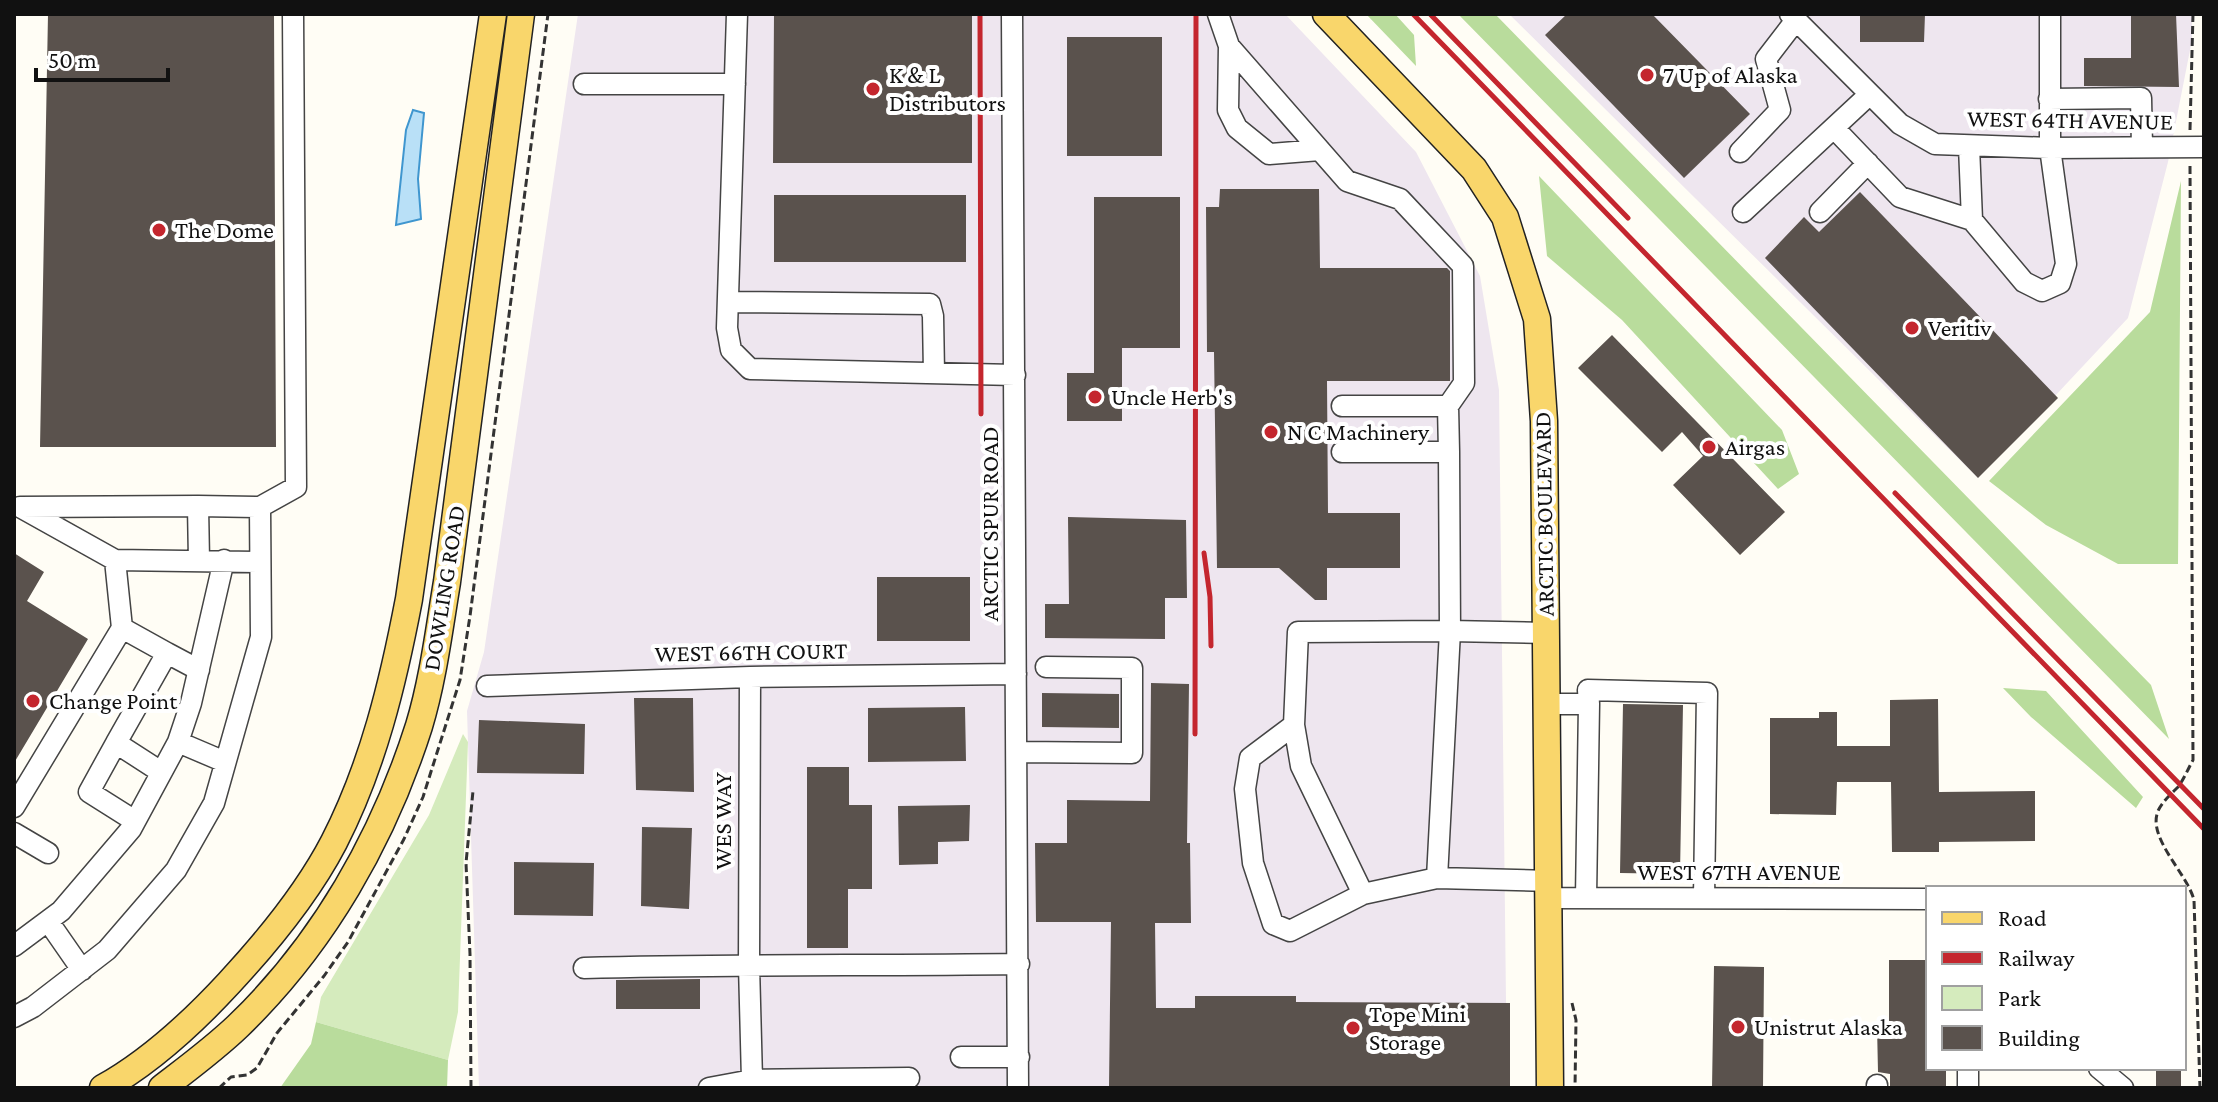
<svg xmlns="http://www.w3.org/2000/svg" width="2218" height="1102" font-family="'Crimson Pro',serif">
<rect width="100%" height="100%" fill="#fffdf5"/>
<path fill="#eee6ef" d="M578,14H1285L1416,152L1480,276L1499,390L1507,1088H479L467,711L484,652Z
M1509,14H2192V40L2168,162L2128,318L1978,478Z"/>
<path fill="#d5ebbd" d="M463,734L468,742L458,1012L448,1060L316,1022L321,997L429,815Z"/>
<path fill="#b9dc9c" d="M1366,14H1395L1414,35L1416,66Z
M1458,14H1495L2151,685L2169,739Z
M1539,176L1782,430L1799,474L1778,489L1622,320L1547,256Z
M2181,181L2178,564H2118L2046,525L1989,481L2150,312Z
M2003,688L2046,691L2143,797L2136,808L2031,717Z
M316,1022L448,1060L447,1088H280L311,1044Z"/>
<path fill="#b9e0f7" stroke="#3f96cf" stroke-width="2" d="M413,110L424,113L418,179L421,219L396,225L406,130Z"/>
<path fill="#5a524d" d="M48,14H274L276,447H40Z
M774,14H972V163H773Z
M1567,14H1652L1750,114L1684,178L1545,35Z
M1860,14H1925L1924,42H1860Z
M2131,14H2176L2179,87L2084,86V58H2131Z
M1067,37H1162V156H1067Z
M1220,189H1319L1320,268H1447L1450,271V381H1327L1328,513H1400V568H1327V600H1315L1279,568H1217L1214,352H1207L1206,207H1219Z
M1860,192L2058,398L1978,478L1765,258L1804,217L1819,232Z
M774,195H966V262H774Z
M1094,197H1180V348H1122V421H1067V373H1094Z
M1612,335L1785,512L1740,555L1673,485L1703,456L1682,432L1662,452L1578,368Z
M1068,517L1186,520L1187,598H1165V639L1045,638V604H1069Z
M14,553L44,572L27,601L88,639L14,763Z
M877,577H970V641H877Z
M1151,683L1189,684L1187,843H1190L1191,923H1155L1156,1008H1195V996H1296V1002L1510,1003V1088H1109L1111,922H1036L1035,843H1067V800L1150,801Z
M1042,693L1119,694V728L1042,727Z
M634,698H693L694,792L636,790Z
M1938,699L1939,792L2035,791V841L1939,842V852H1892L1891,782H1837L1836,815L1770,814V718H1819V712H1837V746H1890V700Z
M1623,704L1683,705L1680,874L1620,873Z
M965,707L966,761L868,762V708Z
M479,720L585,724L584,774L477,773Z
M807,767H849V805H872V889H848V948H807Z
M970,805L969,841L938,842V864L899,865L898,806Z
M642,827L692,828L689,909L641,906Z
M514,862L594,863L593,916L514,915Z
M1889,960H1928V1068H1946V1088H1890V1074L1878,1072L1877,1026H1889Z
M1714,966L1764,967L1763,1088H1712Z
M700,979V1009H616V980Z
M2156,1068H2181V1088H2156Z"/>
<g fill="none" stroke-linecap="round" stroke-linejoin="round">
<g stroke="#444" stroke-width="23">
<path id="minor" d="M737,14L727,328L731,350L750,369L1015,375
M1012,14L1018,1088
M1218,14L1229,46
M1790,14L1900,124L1935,144L2050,148L2204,147
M584,84H735
M2049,99L2141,98L2142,147
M1834,128L1900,197L1972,220L1969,146
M1320,150L1269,154L1237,128L1228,110L1229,46L1347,181L1400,199L1463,266L1464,383L1448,406
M1740,152L1780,110L1766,59L1796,20
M1743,212L1870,94
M1820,212L1868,163
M1972,220L2024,282L2042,291L2060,283L2066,264L2050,148V14
M728,302L930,304L933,316L934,373
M1342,406H1448L1449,452
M1342,452H1449L1450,631L1546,633
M260,507L296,487L293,14
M115,560L20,507L198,506
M167,653L122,628L115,560L258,562
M750,677L749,965L752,1080L909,1078
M487,686L750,677L1016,674
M1547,704H1589L1586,898
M1589,704L1588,690L1707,693L1704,898
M1294,725L1250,758L1245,789L1253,863L1273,924L1290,931L1363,894
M178,742L225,762
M116,743L89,792L135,821
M1017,752L1132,753V668L1046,667
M161,772L116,743L167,653L199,670
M14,807L122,628
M14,833L48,853
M1437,878L1450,631L1298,632L1294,725L1301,766L1363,894L1437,878L1550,881
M1550,898L1928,899
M48,921L82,970
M14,946L61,911L131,829L178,742L191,703L224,560
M584,968C729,964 874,966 1019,964
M14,1017L33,1007L107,950L176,870L214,803L261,637L260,507L198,506L199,560
M961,1057H1019
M1968,1068V1088
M2099,1068L2123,1088
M709,1088L752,1080
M1877,1088V1085"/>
</g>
<g stroke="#222" stroke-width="29">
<path id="major" d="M1326,14L1474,169L1505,217L1537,319L1544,421L1550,1088
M103,1088C150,1062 192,1023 229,983C268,941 307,894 334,842C373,766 393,683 409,599L493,14
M162,1088C188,1068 214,1049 238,1026C323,944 383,839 419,726C433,680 439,630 447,582L521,14"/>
</g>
<path stroke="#333" stroke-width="3" stroke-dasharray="8 4" stroke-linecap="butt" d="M2190,130L2193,14
M2190,166L2193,760C2188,769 2184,779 2178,787C2171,794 2162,802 2158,811C2147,838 2187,873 2194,900L2200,1088
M1572,1003L1576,1020L1575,1088
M219,1088L231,1077L247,1075L257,1068L277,1033L324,976L348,942L404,839L423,797L460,680L470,616L548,14
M471,1088L470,954L466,863L473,791"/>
<use href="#minor" stroke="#fff" stroke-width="20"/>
<use href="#major" stroke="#f9d66b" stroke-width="26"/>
<path stroke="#c4262e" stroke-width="5" d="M980,14L981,414
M1413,14L2204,829
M1430,14L1628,218
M1895,493L2204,809
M1204,553L1210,597L1211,646
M1195,734L1196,14"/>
</g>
<g fill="#c4262e" stroke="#fff" stroke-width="3">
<circle cx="1647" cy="75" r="8"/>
<circle cx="873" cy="89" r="8"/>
<circle cx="159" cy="230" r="8"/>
<circle cx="1912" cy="328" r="8"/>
<circle cx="1095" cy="397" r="8"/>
<circle cx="1271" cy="432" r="8"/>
<circle cx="1709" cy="447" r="8"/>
<circle cx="33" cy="701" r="8"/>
<circle cx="1738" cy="1027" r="8"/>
<circle cx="1353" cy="1028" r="8"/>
</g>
<g text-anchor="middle" stroke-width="8" stroke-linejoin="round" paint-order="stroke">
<g font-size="24" fill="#111" stroke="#fff" text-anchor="start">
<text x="889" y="83">K &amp; L<tspan x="889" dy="28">Distributors</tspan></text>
<text x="1663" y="83">7 Up of Alaska</text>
<text x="175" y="238">The Dome</text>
<text x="1928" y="336">Veritiv</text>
<text x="1111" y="405">Uncle Herb's</text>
<text x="1287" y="440">N C Machinery</text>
<text x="1725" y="455">Airgas</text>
<text x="49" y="709">Change Point</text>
<text x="1369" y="1022">Tope Mini<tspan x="1369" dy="28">Storage</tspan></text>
<text x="1754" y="1035">Unistrut Alaska</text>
</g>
<g font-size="24" fill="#111" stroke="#fff">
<text transform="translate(2070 120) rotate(1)" y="8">WEST 64TH AVENUE</text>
<text transform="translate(1544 514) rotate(-91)" y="8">ARCTIC BOULEVARD</text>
<text transform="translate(990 524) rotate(-90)" y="8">ARCTIC SPUR ROAD</text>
<text transform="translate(444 588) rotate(-81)" y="8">DOWLING ROAD</text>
<text transform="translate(751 652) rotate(-1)" y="8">WEST 66TH COURT</text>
<text transform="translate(723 821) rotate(-90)" y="8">WES WAY</text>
<text x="1739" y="880">WEST 67TH AVENUE</text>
</g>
</g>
<rect width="2218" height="1102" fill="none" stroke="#111111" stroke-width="32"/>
<rect x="1926" y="886" width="260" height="184" fill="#ffffff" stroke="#a0a0a0" stroke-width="2"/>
<rect x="1942" y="912" width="40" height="12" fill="#f9d66b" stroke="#a0a0a0" stroke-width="2"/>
<text x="1998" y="926" font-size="24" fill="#111111">Road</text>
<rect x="1942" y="952" width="40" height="12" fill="#c4262e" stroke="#a0a0a0" stroke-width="2"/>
<text x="1998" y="966" font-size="24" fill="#111111">Railway</text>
<rect x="1942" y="986" width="40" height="24" fill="#d5ebbd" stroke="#a0a0a0" stroke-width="2"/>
<text x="1998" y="1006" font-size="24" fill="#111111">Park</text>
<rect x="1942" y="1026" width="40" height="24" fill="#5a524d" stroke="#a0a0a0" stroke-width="2"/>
<text x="1998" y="1046" font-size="24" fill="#111111">Building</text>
<path d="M36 68v12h132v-12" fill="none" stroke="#111111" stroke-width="4"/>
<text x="48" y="68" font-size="24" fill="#111111" stroke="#ffffff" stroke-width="6" paint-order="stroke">50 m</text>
</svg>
